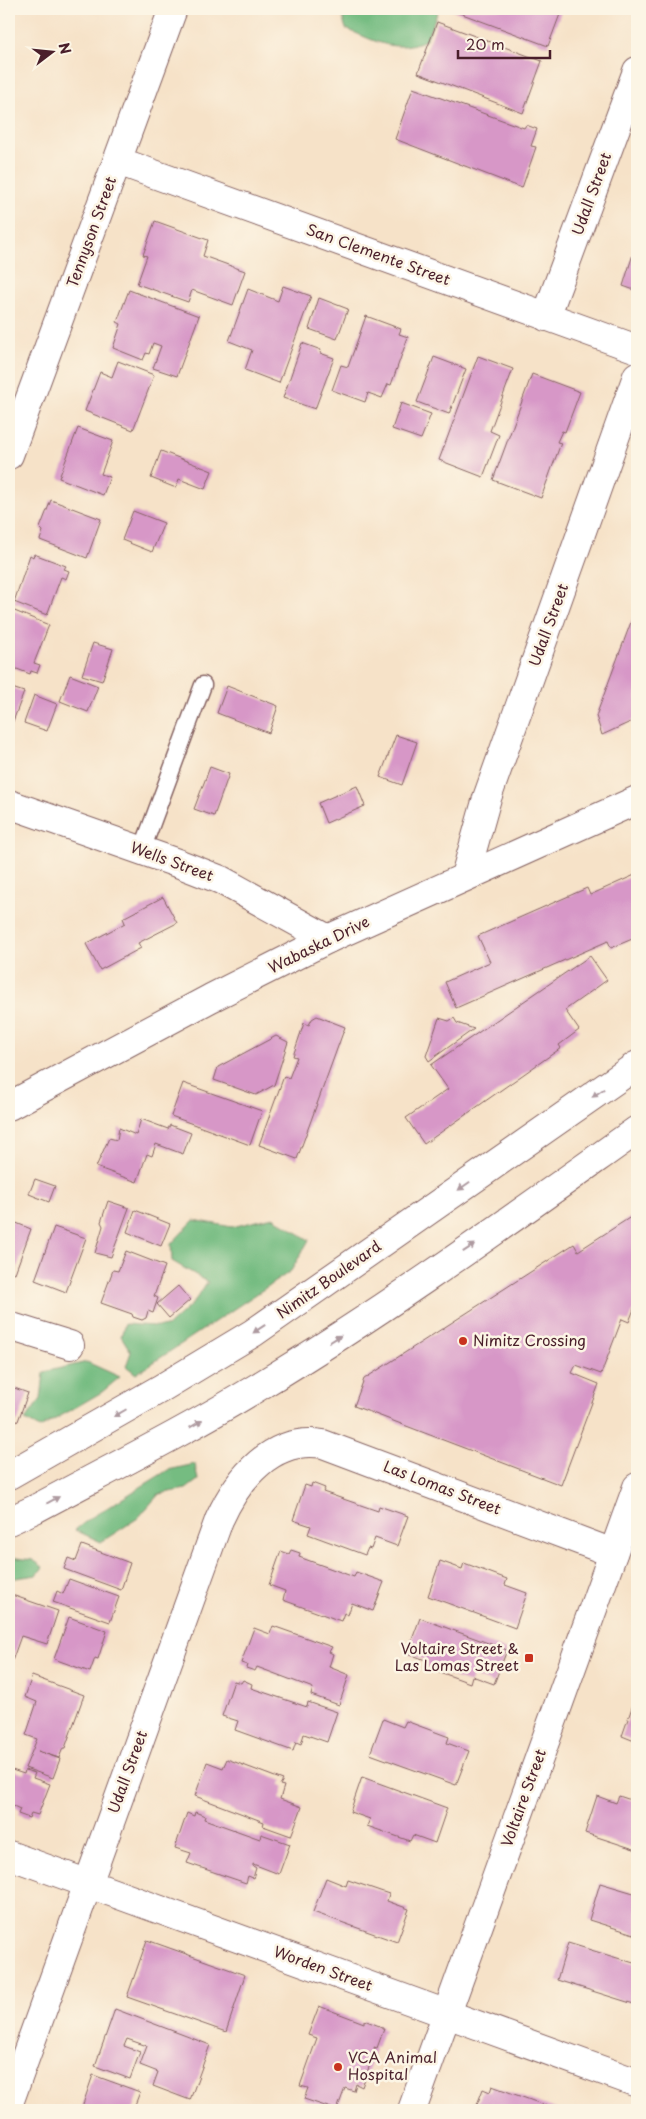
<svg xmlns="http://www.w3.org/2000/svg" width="646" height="2119" font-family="'Playpen Sans',sans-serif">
<rect width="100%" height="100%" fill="#fcf5e5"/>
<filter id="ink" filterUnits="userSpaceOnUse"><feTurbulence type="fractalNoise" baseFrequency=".02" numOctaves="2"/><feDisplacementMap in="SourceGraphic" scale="10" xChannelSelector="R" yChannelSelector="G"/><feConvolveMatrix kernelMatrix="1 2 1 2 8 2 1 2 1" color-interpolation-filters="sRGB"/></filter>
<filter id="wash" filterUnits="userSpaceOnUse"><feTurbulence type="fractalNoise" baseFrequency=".0096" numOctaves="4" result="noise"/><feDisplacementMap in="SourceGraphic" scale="20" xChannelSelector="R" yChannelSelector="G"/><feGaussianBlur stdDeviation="1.12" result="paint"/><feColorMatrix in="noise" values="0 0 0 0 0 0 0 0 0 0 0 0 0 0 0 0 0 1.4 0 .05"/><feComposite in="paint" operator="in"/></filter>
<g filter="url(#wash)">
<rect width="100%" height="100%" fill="#f6e2c8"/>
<path fill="#75bc81" stroke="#606e56" d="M340,9H439L426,40C394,54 376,41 346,29Z
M273,1217L309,1240L291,1271L136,1374L126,1366L131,1352L121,1336L125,1324L167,1327L193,1303L208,1282L172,1261L171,1244L194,1220L232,1227Z
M87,1362L120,1377L102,1392L40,1428L25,1420L41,1399L44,1372Z
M195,1464L198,1480L186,1489L159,1494L138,1518L101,1542L75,1530L89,1519L168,1470Z
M9,1557L33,1560L43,1567L37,1575L9,1579Z"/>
<g id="blocks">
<path fill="#d797c7" d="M449,9H562L548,46Z
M437,22L542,61L523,113L418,73Z
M413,88L524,128L526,125L537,129L531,146L536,147L522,188L395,139Z
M155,221L208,240L203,256L245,271L233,305L192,290L188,302L137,284L147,256L143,255Z
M634,251L637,252V291L623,286Z
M283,286L311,296L279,383L245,370L252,350L229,341L248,289L278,301Z
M129,290L199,316L177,376L153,368L161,346L153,343L149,354L146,353L143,360L113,348L121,324L117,322Z
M319,298L348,309L337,339L309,329Z
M366,316L401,329L399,334L408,337L391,385L388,384L382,398L368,393L365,402L332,390L341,365L348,367Z
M302,343L321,350L320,353L334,358L315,409L283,398Z
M478,356L513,369L490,431L499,435L483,477L439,460Z
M434,357L466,369L449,414L417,402Z
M118,361L154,375L133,430L85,411L100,372L112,377Z
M532,374L580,392L565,432L562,431L557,442L561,443L541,498L493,480Z
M401,403L431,414L421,439L392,429Z
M78,428L113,441L101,474L110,477L103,495L59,478Z
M161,451L212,471L205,489L179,479L176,488L151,478Z
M51,500L101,519L87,558L40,540L43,531L40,528Z
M133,511L164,523L152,552L122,540Z
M34,554L66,566L64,569L69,571L66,579L61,577L47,615L14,602L30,555L33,557Z
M637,606V719L602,735L596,716Z
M12,610L49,625L34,663L40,665L37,673L31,671L30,674L9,666V618Z
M93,643L113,649L102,681L82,675Z
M70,675L98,686L88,712L60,701Z
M227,686L278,706L269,733L217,713Z
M9,687L24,692L9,732Z
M34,695L57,704L47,731L24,723Z
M396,735L417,742L402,785L380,777Z
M210,767L229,774L214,816L194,809Z
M357,786L365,806L326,823L318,803Z
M637,874V937L611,948L608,941L456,1008L445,982L490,962L478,936L587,888L590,895Z
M163,897L177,923L138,943L141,948L100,970L86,944L125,923L123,918Z
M590,956L607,980L565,1010L579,1030L559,1045L561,1048L424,1144L406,1118L448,1089L431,1065Z
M317,1016L345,1027L297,1159L259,1145L284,1076L289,1078L297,1057L293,1056L304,1023L309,1025L312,1019Z
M439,1018L449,1021L454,1018L457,1023L474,1029L429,1061L426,1056Z
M276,1036L288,1042L274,1085L256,1095L214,1080L218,1067Z
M183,1083L262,1111L250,1145L171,1116Z
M141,1119L168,1129L170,1125L191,1133L183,1154L156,1144L152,1156L147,1154L137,1182L96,1167L109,1138L117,1140L119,1128L136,1135Z
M35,1179L55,1186L49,1202L29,1194Z
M108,1201L129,1208L111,1257L95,1253L103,1226L101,1222Z
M135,1210L170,1224L161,1246L127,1232Z
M637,1213V1301L629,1322L622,1319L601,1374L576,1365L572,1373L599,1384L561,1485L354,1406L364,1379L574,1244L578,1251Z
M9,1220L31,1229L15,1273L9,1271Z
M54,1227L86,1238L66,1292L35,1280Z
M126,1251L165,1266L154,1296L158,1298L153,1313L148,1311L146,1318L142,1320L133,1317L132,1314L101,1303L113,1270L118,1271Z
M178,1286L190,1300L169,1318L157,1304Z
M9,1386L28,1393L18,1421L9,1427Z
M312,1483L325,1488L323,1492L378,1511L379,1506L408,1516L397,1546L375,1538L371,1549L368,1548L365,1555L308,1534L311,1526L293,1520L305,1485L311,1487Z
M82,1545L130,1563L121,1590L64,1569L68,1558L76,1561Z
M291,1550L300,1553L299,1557L354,1577L356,1572L384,1582L373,1611L352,1603L348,1615L344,1613L341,1621L283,1600L285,1591L269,1585L281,1551L289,1554Z
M440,1561L462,1569L464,1563L507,1579L505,1585L527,1593L515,1628L428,1596Z
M69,1579L119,1597L110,1622L53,1602L57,1591L63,1594Z
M9,1594L58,1611L47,1644L21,1636L12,1661L9,1660Z
M69,1617L107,1631L98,1659L95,1658L90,1672L54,1659Z
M420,1618L507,1650L494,1684L472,1676L470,1683L426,1667L428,1661L407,1653Z
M273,1626L332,1647L329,1652L333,1654L329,1667L349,1675L339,1705L311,1695L313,1688L257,1667L255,1671L246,1668L247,1665L241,1663L254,1628L270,1634Z
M32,1676L84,1695L65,1748H63L59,1758L38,1751L60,1759L53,1778L25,1768L37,1739L26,1735L37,1702L25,1697Z
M243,1680L252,1684L251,1688L307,1707L308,1702L337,1712L327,1742L304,1734L301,1744L296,1742L293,1751L235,1730L238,1721L222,1716L234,1681L241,1683Z
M637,1693V1742L622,1736Z
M383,1719L403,1727L406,1721L449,1737L447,1743L469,1751L456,1785L370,1754Z
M227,1759L283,1780L280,1785L284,1786L280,1799L302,1807L291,1836L263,1826L264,1822L195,1796L207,1762L223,1768Z
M9,1769L24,1774L25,1770L35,1773L33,1778L50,1784L38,1815L31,1813L29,1818L18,1814L20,1809L9,1804Z
M362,1777L447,1808L435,1843L413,1835L410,1841L367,1826L370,1819L350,1812Z
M597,1796L616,1803L619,1796L637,1802V1850L585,1833Z
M195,1812L205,1816L204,1819L260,1839L261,1834L290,1844L279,1874L253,1864V1866L256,1868L253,1878L248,1876L246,1883L187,1863L191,1853L175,1848L187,1813L194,1816Z
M326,1878L346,1886L348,1880L389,1894L387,1901L409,1909L397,1942L313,1912Z
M600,1883L637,1894V1935L589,1920Z
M147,1940L245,1975L226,2032L127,1997Z
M568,1943L637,1964V2005L557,1980Z
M319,2006L364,2023V2020L382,2027V2029H384L377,2048L374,2047L375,2050L362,2087L356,2084L354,2091L345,2088L337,2110L304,2099L308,2088L300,2086L317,2038L308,2035Z
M115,2009L210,2045L190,2100L153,2086L158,2072L140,2065L147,2046L127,2039L124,2046L140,2052L130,2079L95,2066Z
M93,2075L140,2092L133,2110H90L82,2107Z
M492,2086L558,2110H475L483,2089L490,2092Z"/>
</g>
</g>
<g filter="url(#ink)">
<use href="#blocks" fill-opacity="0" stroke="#866362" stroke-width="1"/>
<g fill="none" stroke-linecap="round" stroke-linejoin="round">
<g stroke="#866362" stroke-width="19">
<path id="lane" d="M142,850L203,685"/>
</g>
<g stroke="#866362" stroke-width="30">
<path id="street" d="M118,161L637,349
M546,317L637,71
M9,455L173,9
M9,804L180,864L221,880L328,939
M465,876L487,798L637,376
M9,1326L70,1345
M9,1855L447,2014
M9,2103L219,1520C238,1478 272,1436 323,1444L613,1553"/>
</g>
<g stroke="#866362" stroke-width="30">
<path id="secondary" d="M9,1106L211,998L328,939L637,800
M447,2014L637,2083
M412,2110L637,1487"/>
</g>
<g stroke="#866362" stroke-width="30">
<path id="primary" d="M9,1475L160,1389L253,1333L637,1065
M9,1521L35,1509C110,1469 186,1431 258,1387C389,1308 513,1218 637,1130"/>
</g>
<use href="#lane" stroke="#fff" stroke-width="16"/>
<use href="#street" stroke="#fff" stroke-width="28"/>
<use href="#secondary" stroke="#fff" stroke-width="28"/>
<use href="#primary" stroke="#fff" stroke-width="28"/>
</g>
<defs><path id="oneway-solid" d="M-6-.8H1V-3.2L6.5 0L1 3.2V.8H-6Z" transform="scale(1.25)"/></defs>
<g fill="#ae9aa0">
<use href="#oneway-solid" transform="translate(598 1093) rotate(145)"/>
<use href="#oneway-solid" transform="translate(464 1186) rotate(145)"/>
<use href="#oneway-solid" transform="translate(469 1248) rotate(-34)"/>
<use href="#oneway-solid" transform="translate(259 1329) rotate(146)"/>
<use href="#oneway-solid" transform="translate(335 1339) rotate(-32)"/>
<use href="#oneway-solid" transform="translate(120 1413) rotate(150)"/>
<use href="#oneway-solid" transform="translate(196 1424) rotate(-30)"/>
<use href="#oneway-solid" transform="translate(53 1500) rotate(-28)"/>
</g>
</g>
<g fill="#c8321e" stroke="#fcf5e5" stroke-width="2">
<circle cx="463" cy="1341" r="5"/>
<rect x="524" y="1653" width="10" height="10" rx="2.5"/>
<circle cx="338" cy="2067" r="5"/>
</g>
<g text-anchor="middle" stroke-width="5" stroke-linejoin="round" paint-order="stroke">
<g font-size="15" fill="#4a1f2b" stroke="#fcf5e5">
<text transform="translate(592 194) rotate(-70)" y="5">Udall Street</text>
<text transform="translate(92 232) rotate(-70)" y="5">Tennyson Street</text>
<text transform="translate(378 255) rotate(20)" y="5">San Clemente Street</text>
<text transform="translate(549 625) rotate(-70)" y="5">Udall Street</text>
<text transform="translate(172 862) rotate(20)" y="5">Wells Street</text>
<text transform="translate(319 945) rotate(-26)" y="5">Wabaska Drive</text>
<text transform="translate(329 1280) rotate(-35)" y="5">Nimitz Boulevard</text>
<text transform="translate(442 1488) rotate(21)" y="5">Las Lomas Street</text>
<text transform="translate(128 1772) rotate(-70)" y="5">Udall Street</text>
<text transform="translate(524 1798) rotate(-70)" y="5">Voltaire Street</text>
<text transform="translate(323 1969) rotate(20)" y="5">Worden Street</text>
</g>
<g font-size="15" fill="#4a1f2b" stroke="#fcf5e5" text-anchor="start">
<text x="473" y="1346">Nimitz Crossing</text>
<text x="519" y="1654" text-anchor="end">Voltaire Street &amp;<tspan x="519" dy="17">Las Lomas Street</tspan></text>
<text x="348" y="2063">VCA Animal<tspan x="348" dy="17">Hospital</tspan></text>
</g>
</g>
<rect width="646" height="2119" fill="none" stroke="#fcf5e5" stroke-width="30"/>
<g transform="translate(52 52) rotate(74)" stroke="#fcf5e5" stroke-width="4" paint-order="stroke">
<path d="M0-4L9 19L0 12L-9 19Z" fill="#4a1f2b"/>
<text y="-8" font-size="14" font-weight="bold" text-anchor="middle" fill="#4a1f2b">N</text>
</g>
<path d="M458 50v8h92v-8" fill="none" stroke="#4a1f2b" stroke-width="2.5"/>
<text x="466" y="50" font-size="15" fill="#4a1f2b" stroke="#fcf5e5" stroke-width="4" paint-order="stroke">20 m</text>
</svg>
